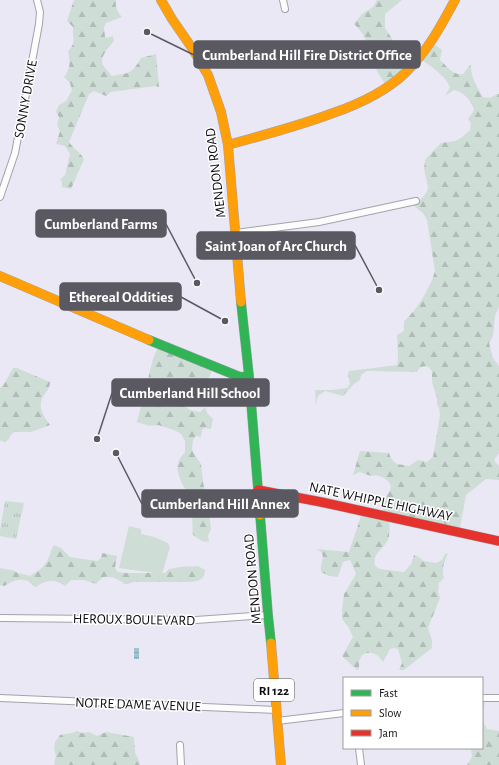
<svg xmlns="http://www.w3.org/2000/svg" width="499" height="765" font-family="'Alegreya Sans',sans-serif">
<defs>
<pattern id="forest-firs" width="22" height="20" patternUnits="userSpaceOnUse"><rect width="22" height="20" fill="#ceded6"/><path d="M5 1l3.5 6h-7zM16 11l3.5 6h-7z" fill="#b0bdb7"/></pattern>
<pattern id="park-tufts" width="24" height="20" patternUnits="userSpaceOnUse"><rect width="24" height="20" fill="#ceded6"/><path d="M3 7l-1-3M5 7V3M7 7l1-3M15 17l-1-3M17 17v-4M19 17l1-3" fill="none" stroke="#b0bdb7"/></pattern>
<pattern id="water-rules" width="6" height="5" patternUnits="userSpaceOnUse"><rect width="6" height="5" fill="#9ec4d2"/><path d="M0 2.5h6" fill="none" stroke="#87a7b3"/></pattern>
</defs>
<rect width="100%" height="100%" fill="#eae8f4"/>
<path fill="#ceded6" d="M129,526L141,529V534L154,537L168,543L170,547L162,574L119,568Z"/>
<path fill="url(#forest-firs)" d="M74,0H116C115,7 117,12 122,17L106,23L104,27L105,37L107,38L113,36L114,41C109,47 99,57 103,65C105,69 109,72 112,76C129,73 132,74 141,58L156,54L159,87L155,86L111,92L106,96L94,91L89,94L69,142C73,148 80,152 84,159L71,189L62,187V182L60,180L65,175L70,154L65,146L56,144L60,131L57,125L59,117L56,112L59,105L66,101L72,90L70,83L64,77C71,67 70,63 68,51C77,43 72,37 73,27L67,21Z
M377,0H402L385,14V28L410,66L385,84C383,80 380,77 378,73C369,55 370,38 354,24L362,14L373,7Z
M431,42L442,50L440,60C447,66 453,76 463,74L471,64C470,76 477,87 483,97L490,98L497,94H499V307L495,316L493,336L489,343L493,358L499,366V453L494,460L499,466V480L486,479L466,495L459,533L390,520C389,525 390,535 388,540C383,550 372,553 375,566L380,569L404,572L411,564L414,555L419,557L423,561L436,563L442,560L445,554L448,553C444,562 441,569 444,578L439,583L438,592L440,598L428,628L432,640V648L404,670H399L402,663L398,649L394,648L390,649L383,662C378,654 371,650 362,655L359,661V669L357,670L342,656L353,637L349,628L342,619V609L344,594L356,574L350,560L343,562L338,577L329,576L321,572C319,562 329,555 316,549L349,552L362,513L383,517C383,512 383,505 385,500C388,490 397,487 384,478C379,476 376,474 371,476L360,472L353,475L360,451L389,453C393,465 398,464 409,466L418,460L427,462L433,457L440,415L439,408L437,404V398L432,382V371L427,366L420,367L417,372L367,371L361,375L360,380L355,383L343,396L325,391L318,396L316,405L315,390H332L347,388L350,384L348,375L349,371L397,365L398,359L397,335L404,331V321C416,312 431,286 435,271L427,220L423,213L410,203L420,200L427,192L428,187L424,169L425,160L432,152L441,143L455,141L461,138L470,130L471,123L468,119L473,112L474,109C470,100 464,92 454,90L445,96L450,87C444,74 430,66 419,58Z
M158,347L212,370L210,376L203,384L195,380L189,382L184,405L190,410L200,412L205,407L207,413L213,419L211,429L204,428L202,430L201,437L196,436L193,440L192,449L194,454L201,464L203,482L209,511L211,529L208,536L209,541C203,544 198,538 193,535C192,526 193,509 190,500C184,481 168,470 185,452V441L181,434L174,430L158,425L150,426L137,422L153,359Z
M13,368H17L50,382C50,389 46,391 43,397C37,407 44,417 50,425L31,432H14L10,436L9,439L5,442L1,441L0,440V388L3,386Z
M54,545L61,548L70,557L97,561L101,558L102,553L117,556L115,568L118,572L125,573H165L169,569L180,567L198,566L205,570C205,579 199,581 191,582H133L128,584H124C120,580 111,576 104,577C101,578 98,582 96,584L84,580H71L65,586C54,579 47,579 36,587C32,586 31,583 28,581C18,578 13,581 4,586L0,585V568L11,570H12L18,573L30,576C38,571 46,566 49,557C51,552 51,549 54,545Z
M482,699H485C484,709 481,720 487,729L499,731V765H467L472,757L471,748H482Z
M77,731L82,733L89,732L97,736L106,732L134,737L135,753L138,758L140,765H54L56,755L54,749L55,742L60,735L65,734L72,733Z"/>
<path fill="url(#park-tufts)" d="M5,501L24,503L16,539L0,536V531Z"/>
<path fill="url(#water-rules)" d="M134,648H139V659H134Z"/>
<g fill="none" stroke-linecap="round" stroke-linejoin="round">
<g stroke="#a4a2ab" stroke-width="8">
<path id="street" d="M283,0L285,9
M0,197L15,153L39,24L40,12L37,0
M236,233L319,222L416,201
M0,618L196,620L268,615
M0,698L276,710
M482,698H499
M277,721L344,713
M180,745L181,765
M359,748L361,765"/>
</g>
<g stroke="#a4a2ab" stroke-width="10">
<path id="fast" d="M241,302L249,376L268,615L271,643
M149,340L240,377L249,376"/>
</g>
<g stroke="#a4a2ab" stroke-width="10">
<path id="slow" d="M161,0L172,19L192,48L208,75L221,112L228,145L241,302
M228,145C263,135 299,126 333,113C359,104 385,92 405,73C427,52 441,26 455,0
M0,276L149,340
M260,515L270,503L284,495
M271,643L281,765"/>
</g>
<g stroke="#a4a2ab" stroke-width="10">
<path id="jam" d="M258,490L321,502L499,541"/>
</g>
<use href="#street" stroke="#fcfcfd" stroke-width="6"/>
<use href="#fast" stroke="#30b455" stroke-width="9"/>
<use href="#slow" stroke="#ff9f0a" stroke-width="9"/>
<use href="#jam" stroke="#e5322d" stroke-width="9"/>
</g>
<g text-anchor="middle" stroke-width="3" stroke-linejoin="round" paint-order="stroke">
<rect fill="#fff" stroke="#565559" stroke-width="1" x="254" y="679" width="40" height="22" rx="3"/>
<g font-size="13" font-weight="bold" fill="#0d0c12">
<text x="274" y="695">RI 122</text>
</g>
<g font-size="14" fill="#0d0c12" stroke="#fff">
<text transform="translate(25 99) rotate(-80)" y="5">SONNY DRIVE</text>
<text transform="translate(215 173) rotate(-97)" y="5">MENDON ROAD</text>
<text transform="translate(381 501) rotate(12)" y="5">NATE WHIPPLE HIGHWAY</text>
<text transform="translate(252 579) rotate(-95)" y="5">MENDON ROAD</text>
<text transform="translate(134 619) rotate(1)" y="5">HEROUX BOULEVARD</text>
<text transform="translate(138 704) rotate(2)" y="5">NOTRE DAME AVENUE</text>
</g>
</g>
<path fill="none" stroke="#5a5961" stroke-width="1.5" d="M147 32L194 55M197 283L166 224M379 290L355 245M225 321L181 297M97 439L112 393M116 453L142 504"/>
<g fill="#5a5961" stroke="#fff" stroke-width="1.5">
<circle cx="147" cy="32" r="4"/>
<circle cx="197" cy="283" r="4"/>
<circle cx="379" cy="290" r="4"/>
<circle cx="225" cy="321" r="4"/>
<circle cx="97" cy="439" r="4"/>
<circle cx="116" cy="453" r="4"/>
</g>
<g fill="#5a5961" stroke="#5a5961" stroke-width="1.5">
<rect x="194" y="41" width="226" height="27" rx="4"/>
<rect x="36" y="210" width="130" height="27" rx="4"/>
<rect x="197" y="232" width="158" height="27" rx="4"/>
<rect x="60" y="283" width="121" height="27" rx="4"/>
<rect x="112" y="379" width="157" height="27" rx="4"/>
<rect x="142" y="490" width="156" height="27" rx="4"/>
</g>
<g font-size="15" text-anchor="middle" font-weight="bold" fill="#fff">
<text x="307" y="60">Cumberland Hill Fire District Office</text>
<text x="101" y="229">Cumberland Farms</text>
<text x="276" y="251">Saint Joan of Arc Church</text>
<text x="121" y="302">Ethereal Oddities</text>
<text x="190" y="398">Cumberland Hill School</text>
<text x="220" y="509">Cumberland Hill Annex</text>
</g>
<rect x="343" y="677" width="140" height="72" fill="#ffffff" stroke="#9e9ea0"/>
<rect x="351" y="690" width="20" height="6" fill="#30b455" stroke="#9e9ea0"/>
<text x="379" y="697" font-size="12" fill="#0d0c12">Fast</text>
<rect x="351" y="710" width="20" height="6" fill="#ff9f0a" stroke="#9e9ea0"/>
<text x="379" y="717" font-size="12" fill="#0d0c12">Slow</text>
<rect x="351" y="730" width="20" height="6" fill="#e5322d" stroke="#9e9ea0"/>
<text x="379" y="737" font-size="12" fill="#0d0c12">Jam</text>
</svg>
